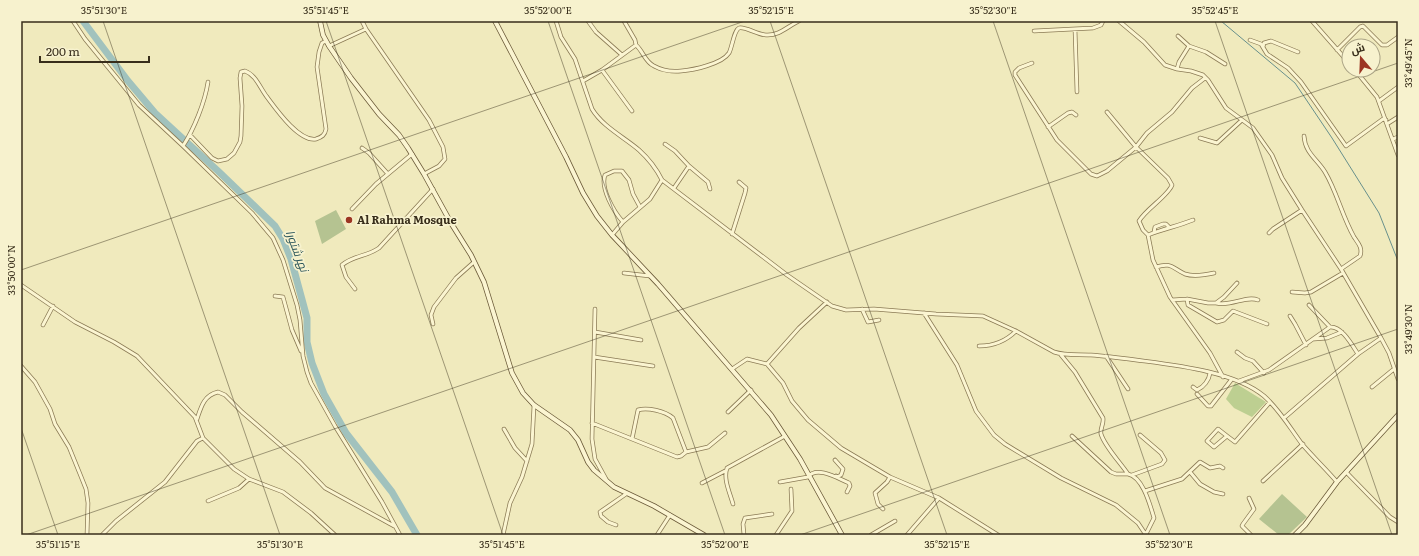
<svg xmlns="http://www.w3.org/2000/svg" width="1419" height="556" font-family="Literata,Cairo,serif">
<rect width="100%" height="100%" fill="#f0eabd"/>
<path fill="#bdcf91" d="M1235,383L1266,402L1252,417L1234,408L1226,399Z"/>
<path fill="#b5c391" d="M336,210L346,229L322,244L315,221Z
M1282,494L1307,517L1288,535H1279L1259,519Z"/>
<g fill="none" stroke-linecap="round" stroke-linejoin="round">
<path stroke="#68908c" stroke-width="1" d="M1221,21L1295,83L1332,138L1379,213L1398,261"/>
<path stroke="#a1c2bd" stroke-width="7" d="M83,21L128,81L155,113L218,171L275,226L283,239L291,259L307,318V342L312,363L324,394L346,433L392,492L417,535"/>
<g stroke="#8a7a55" stroke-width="4.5">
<path id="street" d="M73,21L85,39L139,105L183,146L252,213L273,238L283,260L297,305L300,320L303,356L307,372L311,383L335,426L382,502L400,535
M556,21L561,37L575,59L592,109C603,127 624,137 639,150C649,159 656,168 662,180L787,275L832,306L846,310L874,309L936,314L983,316L1016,331L1054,352C1066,356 1079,354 1091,355C1106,356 1121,358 1136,360C1174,365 1234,371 1264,396C1280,410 1290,428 1302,444C1313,457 1326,469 1337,482
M588,21L596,32L622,55
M624,21L635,40L636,45
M1119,21L1144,42L1165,65L1177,69L1191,71L1203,75L1208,80L1226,108L1253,128L1272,155L1282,178L1302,210L1341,269L1381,338L1389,353L1398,379
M1312,21L1349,63
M366,29L429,120L443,147L445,159L439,166L424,174
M1075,29L1077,92
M1034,31L1093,28L1101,25L1103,21
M1178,36L1189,46
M1250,40L1261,44L1267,54L1288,68L1301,82L1346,146L1383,119L1386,120
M329,46L366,29L362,21
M1263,47L1264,43L1271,41L1298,52
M1337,50L1360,27L1363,26L1382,45H1387L1398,37
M1032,63L1019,68L1015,72V75L1057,140L1091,174L1097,176L1107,171L1136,147L1107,112
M1177,69L1179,62L1189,46L1206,52L1225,64
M602,70L632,111
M1355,70L1377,97L1398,155
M1205,78L1192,88L1172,112L1147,133L1136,147L1168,178L1172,185C1168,196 1146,209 1139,221L1143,230L1148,235L1153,260L1170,297L1210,353L1223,377
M583,81L602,70L636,45C643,51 645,62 654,66C661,70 672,72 681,71C693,70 722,64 729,53C732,48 734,30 739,28C744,26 759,35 766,35C779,36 788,26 799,21
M1379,101L1398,87
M1387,124L1398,117
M1048,127L1068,113L1072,112L1076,115
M190,135L212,158L218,161L227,159L234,153L240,142L241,136L242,106L240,78L241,72L245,71C256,75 260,88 267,97C276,109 299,142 316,139C322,137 325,135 326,129L317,67L319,52L322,43L326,41
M1304,136C1305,153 1317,159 1325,172C1337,192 1342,216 1354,237C1358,243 1363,248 1360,256L1341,269
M1200,138L1217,143L1242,120
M1393,139L1398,137
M665,144L675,151L689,166L674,188
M183,146C194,129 205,102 208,82
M362,148L369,153L388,174
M689,166L708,182L710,189
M352,209L376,184L412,154
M623,222C614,212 600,188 605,175L614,171H622L629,180L633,194L640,207
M1154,232L1155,227L1163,224H1166L1169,227
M1269,233L1273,229L1302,210
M732,234L745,193L746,188L739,182
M612,235L623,222L650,199L662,180
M1148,235C1163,229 1178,226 1193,220
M1156,267C1172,262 1172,268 1185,274C1194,277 1205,275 1214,273
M624,273L650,276
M21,285L75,322L114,342L137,356L195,417L203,438L234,469L249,479L283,492L311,513L335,535
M355,289L346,277L342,265C354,255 366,257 379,248L433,189
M1292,292L1305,293L1311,292L1343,273
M275,296L283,297L292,330L301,351
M1187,299L1188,305L1217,322L1224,320L1233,311L1267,324
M1172,300L1187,299L1208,303H1216L1224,297L1237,283
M1216,303C1231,307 1246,295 1258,300
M1309,305L1330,327
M595,309L592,439L595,459L606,479
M862,309L868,322L879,320
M924,313L957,365L976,411L994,435L1005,444L1061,478L1116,505L1138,523L1146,535
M1290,316L1295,324L1306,345
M433,324L431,315L434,307L456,278L474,262
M43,325L53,306
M595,332L641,340
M1314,339L1327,338L1342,332
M979,346C993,346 1006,341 1016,331
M1237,352L1245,358L1253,361L1264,373
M1061,355L1075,372L1103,418C1104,424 1100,428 1101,434C1105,447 1120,462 1128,474C1143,477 1150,505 1154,518L1146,534
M1106,356L1128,389
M594,357L653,366
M767,364L783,383L792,401L808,420L841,448L890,477L939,498L998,535
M21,366L35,382L50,409L55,424L69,447L80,474L86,489L88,503L87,535
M732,369L747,359L767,364L799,328L827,302
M1239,381L1269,370L1330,327C1342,326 1352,345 1358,354
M1193,387L1197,390C1204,387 1209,380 1210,373
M1372,387L1394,369
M1197,394L1208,406H1211L1232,379
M728,412L751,390
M1284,418L1358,354L1381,338
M197,419C201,407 204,395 218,392L225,395L242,412L300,462L325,488L394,526
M592,423L677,457L681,456L686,452L673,418C665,411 647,407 638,410L632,439
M504,429L515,448L527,461
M1072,436L1111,472L1116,474H1128
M1227,436L1218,429L1207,441L1214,447L1227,436L1235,442L1270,402
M686,452L708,447L725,433
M835,460L843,469L841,475L837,477L836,476
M1190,472L1200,484L1214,492L1223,494
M1346,472L1390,517L1398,522
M1132,475L1162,464L1165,460L1161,453L1140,435
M1263,481L1303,444
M780,482L808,477C817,465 839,479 849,483L850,486L847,492
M702,483L725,471
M1145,491L1182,479L1200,462L1210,468L1220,466L1223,468
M1249,498L1254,509L1243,524L1242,526L1251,535
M208,501L239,488L249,479
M733,504C730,493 723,479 727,468L785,436
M883,509L878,504L875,493L887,482L890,477
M616,525L608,522L601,516L600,512L626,494
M102,535L116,521L165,482L197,441L203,438
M503,535L510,503L522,477L532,444L534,405
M657,535L670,515
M744,535L743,524L745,518L772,514
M776,535L792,511L791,489
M871,535L895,521
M907,535L939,498"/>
</g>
<g stroke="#6b5a39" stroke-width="5.5">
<path id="secondary" d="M320,21L323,35L329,46L351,78L379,114L399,135L408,148L424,174L451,223L471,255L484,282L512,373L523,393L534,405L570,430L578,440L588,462L594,470L614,487L654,506L704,535
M495,21L566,157L583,193L597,216L612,235L658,284L771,415L800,459L842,535
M1295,535L1305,525L1337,482L1398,415"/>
</g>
<use href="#street" stroke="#fbf5d1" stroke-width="3"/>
<use href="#secondary" stroke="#fbf5d1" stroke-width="4"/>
</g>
<path fill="none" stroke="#382e1b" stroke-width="1" stroke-opacity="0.45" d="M103,21L280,535M326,21L503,535M548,21L725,535M770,21L947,535M993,21L1170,535M1215,21L1392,535M21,270L745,21M21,428L58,535M26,535L1398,63M800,535L1398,329"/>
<circle fill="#9c3522" stroke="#f7f2ce" stroke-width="1.5" cx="349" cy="220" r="4"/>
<g text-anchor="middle" stroke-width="3.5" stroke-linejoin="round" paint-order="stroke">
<g font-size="11" font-weight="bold" fill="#382e1b" stroke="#f7f2ce" text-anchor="start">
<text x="357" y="224">Al Rahma Mosque</text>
</g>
<g font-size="12" font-style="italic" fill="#295459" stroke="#f7f2ce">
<text transform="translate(297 251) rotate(69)" y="4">نهر شتورا</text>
</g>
</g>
<rect width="1419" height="556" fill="none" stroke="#f7f2ce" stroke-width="44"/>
<g transform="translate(1361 58) rotate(341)"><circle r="19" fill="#f7f2ce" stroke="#aba486"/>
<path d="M0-3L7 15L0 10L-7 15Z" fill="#9c3522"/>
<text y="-6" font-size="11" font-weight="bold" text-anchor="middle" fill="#382e1b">ش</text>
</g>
<path d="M40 56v6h109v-6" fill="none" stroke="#382e1b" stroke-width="2"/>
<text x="46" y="56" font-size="12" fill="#382e1b" stroke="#f7f2ce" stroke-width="3" paint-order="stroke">200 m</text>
<rect x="22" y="22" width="1375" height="512" fill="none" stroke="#382e1b" stroke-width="1.5"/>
<g font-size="10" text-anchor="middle" fill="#382e1b">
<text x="104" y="14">35°51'30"E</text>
<text x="326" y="14">35°51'45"E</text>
<text x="548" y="14">35°52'00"E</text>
<text x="771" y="14">35°52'15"E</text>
<text x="993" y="14">35°52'30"E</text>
<text x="1215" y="14">35°52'45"E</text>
<text transform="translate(1408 63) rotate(-90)" y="4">33°49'45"N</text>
<text transform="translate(11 270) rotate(-90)" y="4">33°50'00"N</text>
<text transform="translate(1408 329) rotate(-90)" y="4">33°49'30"N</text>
<text x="58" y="548">35°51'15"E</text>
<text x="280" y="548">35°51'30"E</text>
<text x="502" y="548">35°51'45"E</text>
<text x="725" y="548">35°52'00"E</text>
<text x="947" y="548">35°52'15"E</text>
<text x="1169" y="548">35°52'30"E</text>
</g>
</svg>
